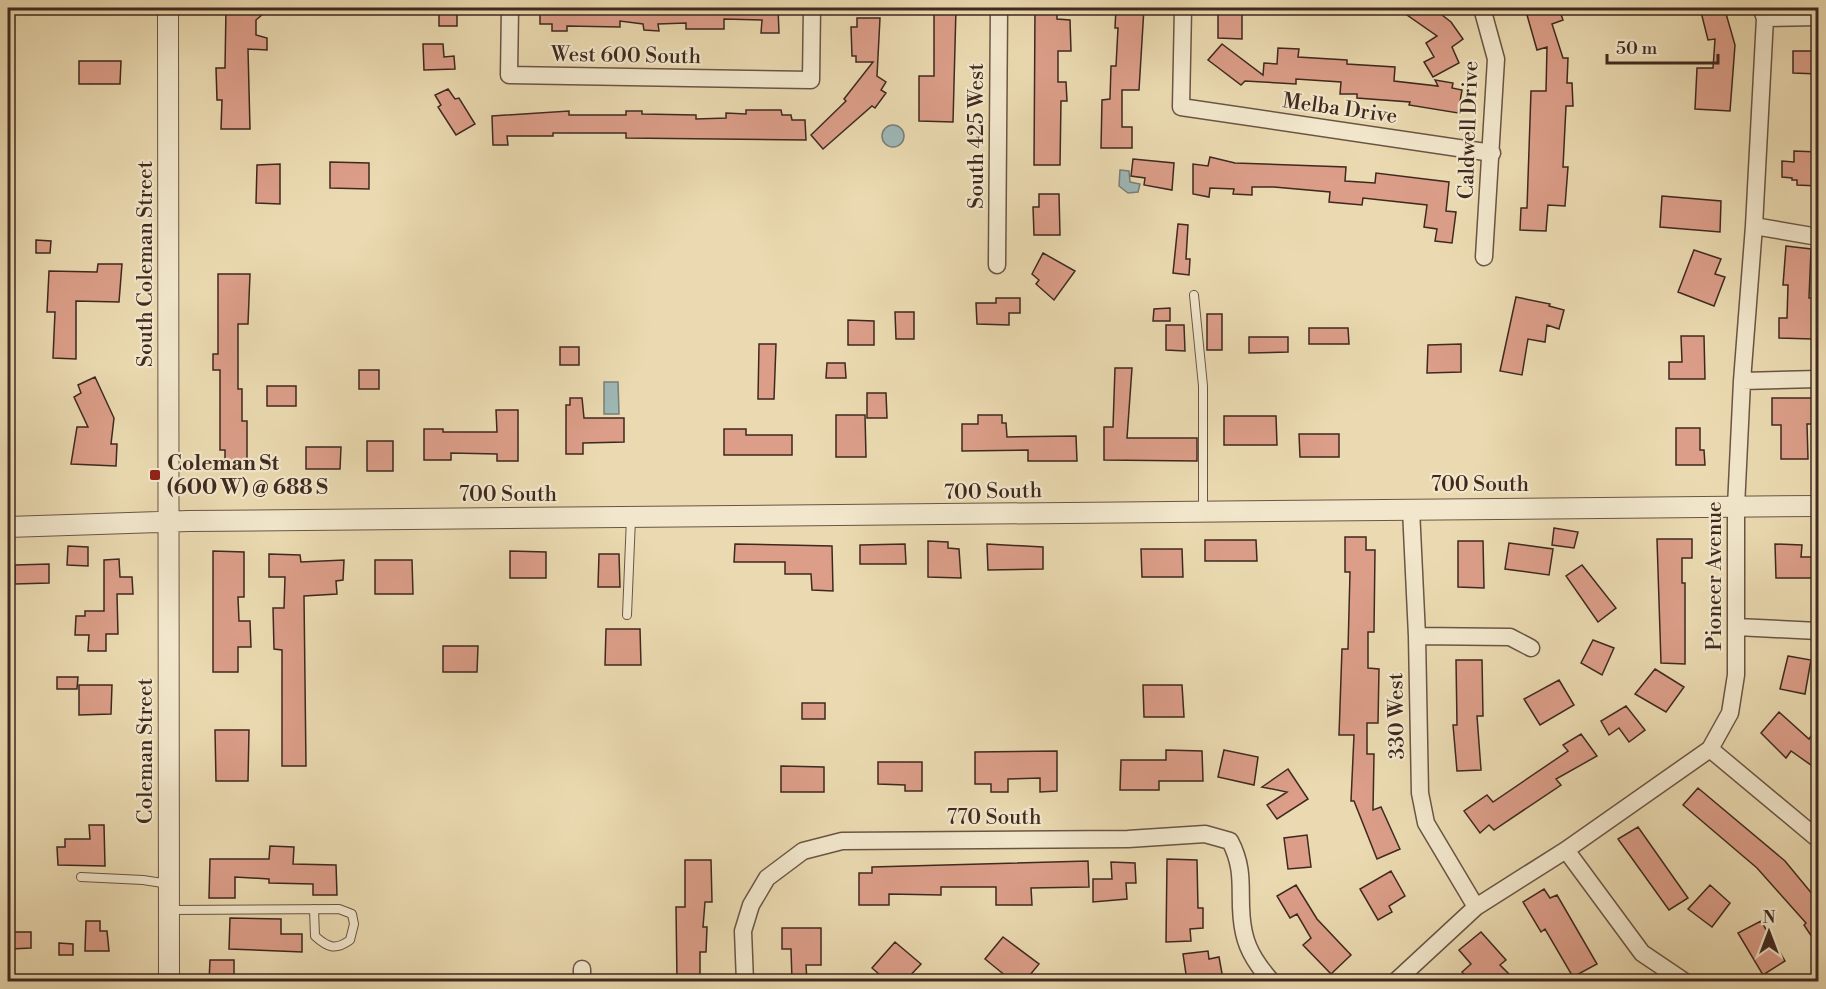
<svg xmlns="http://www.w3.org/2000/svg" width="1826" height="989" font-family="'Libre Bodoni',serif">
<rect width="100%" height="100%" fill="#ebdab1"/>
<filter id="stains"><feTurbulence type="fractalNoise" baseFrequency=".00333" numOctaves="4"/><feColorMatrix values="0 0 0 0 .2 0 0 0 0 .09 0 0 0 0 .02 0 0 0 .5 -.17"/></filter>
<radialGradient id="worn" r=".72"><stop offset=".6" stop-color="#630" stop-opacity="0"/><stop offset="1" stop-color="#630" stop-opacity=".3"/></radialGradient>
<path fill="#9eb8b7" stroke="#787f7a" stroke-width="1.5" d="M882 136a11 11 0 1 1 22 0a11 11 0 1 1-22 0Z
M1120,170L1129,171L1130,182L1140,184L1138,192L1128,193L1119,186Z
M604,382H618L619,414H604Z"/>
<path fill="#dc9e89" stroke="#3f291f" stroke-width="1.5" d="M226,8H270L256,20V35L267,38V50L248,49L250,129H221L222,100H217L216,68H225Z
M439,8H457V26H439Z
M540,8H778L779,33H761L762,20L724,19V29H686V23L658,24L659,31L644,30L643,24L620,21V27L567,26V31H552V24H540Z
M934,8H956L953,122L919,121V76H934Z
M1035,8H1057V19L1070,20L1071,51H1058V82H1066L1067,101H1061L1060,165H1034Z
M1116,8H1144L1139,90H1122V127H1132V148H1101L1102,100L1110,99L1111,66H1116L1118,28H1115Z
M1218,8H1242V39L1218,38Z
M1397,8H1433L1451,22L1463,39L1452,47L1459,63L1433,77L1424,62L1434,57L1426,43L1437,36Z
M1525,8H1547L1549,12L1559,9L1563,20L1552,24L1563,58H1568L1567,83H1572L1573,106H1566L1563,167H1568L1565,206L1548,205L1546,231L1520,230L1521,208H1527L1531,91H1546L1547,47L1537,50Z
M1700,8H1715L1716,11L1725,10L1735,45L1730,111L1695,109L1697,68H1713L1715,39L1708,40Z
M857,18H880L877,76L886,82L881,90L886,93L875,108L872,106L823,149L811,135L846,101L844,99L873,62H856V56H852L851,27H857Z
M423,44H443L444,57L454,56L455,69L424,70Z
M1222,44L1263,75L1264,63L1277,64L1278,48L1299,49L1298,57L1347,60V64L1395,67L1394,81L1438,86L1435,80L1453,83L1452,88L1462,90L1458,113L1409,105L1410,102L1357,98V94H1340L1341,82L1296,79V84L1245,81L1241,85L1208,60Z
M1793,51H1818V74L1793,73Z
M79,61H121L120,84H79Z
M448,89L455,99L459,98L475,124L456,135L438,107L441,105L435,95Z
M746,110H781L782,115H791L792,120H805L806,140L626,138V133H553V136H507L508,145H493L492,116L569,111V115H626V111H642V114L696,115V119L726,118V113L746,114Z
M1794,151L1818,152V186L1797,185V180H1792V178L1782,177V161L1794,162Z
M1210,157L1235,163L1346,167L1345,181L1375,183L1376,173L1449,182L1446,211L1456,212L1452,243L1435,241L1437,229L1424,227L1427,205L1363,198L1362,205L1329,202L1330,192L1274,187H1252V195L1233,194L1234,189L1210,188L1209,197L1193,194V164L1208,166Z
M1133,159L1174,163L1172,190L1144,185L1145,178L1131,176Z
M330,162L369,163V189L330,188Z
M280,164V204L256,203L257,165Z
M1039,194H1059L1060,235H1034L1033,207H1039Z
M1662,196L1721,201L1720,232L1660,227Z
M1178,224L1188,225L1186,259H1190L1189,275L1173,273Z
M36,240L51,241L50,253H36Z
M1786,246L1811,249L1809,298H1814L1812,339L1779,338V318H1787L1788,285H1783Z
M1694,250L1721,259L1715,274L1725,277L1714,306L1678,292Z
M1043,253L1075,271L1054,300L1036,284L1039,280L1032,274Z
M98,264H122L119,302L76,301V359L53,358L55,312H47L49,271L97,272Z
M218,274H250L248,324H238V389H242V421H247V463H225V450H220V370H213V354H218Z
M1516,297L1550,304L1549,306L1564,310L1559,329L1547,325L1545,342L1528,339L1522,375L1500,371Z
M996,298H1020V313H1009V325L977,324L976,303H996Z
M1170,308V321H1153L1154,309Z
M895,312H914V339H896Z
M1207,314H1222V350H1207Z
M848,320L874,321V345H848Z
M1166,325H1184L1185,351L1166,350Z
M1309,328H1348L1349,344H1309Z
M1681,336H1704L1705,379H1669V362H1682Z
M1249,337H1288V352L1249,353Z
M759,344H776L774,399H758Z
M1461,344V372L1427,373L1428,345Z
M560,347H579V365H560Z
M827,363H845L846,378H826Z
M1115,368H1132L1127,438H1197V461L1104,460V427H1113Z
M359,370H379V389H359Z
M95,377L114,418L111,444H117L116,466L71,464L77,427H88L74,397L81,393L78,385Z
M267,386H296V406H267Z
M867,393H886L887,418H867Z
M570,398H582L584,418H624V442L583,443V454H566V405H570Z
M1772,398H1816V424H1807L1808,459H1781V425H1772Z
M496,410H518V461H497V454L451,453V460H424V429H443V432H497Z
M836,415H865L866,457H836Z
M978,415H1002V423H1006L1007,437L1076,436L1077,461H1028V450L962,451V424H978Z
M1224,416H1276L1277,445H1224Z
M1676,428H1700V450H1704L1705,465H1676Z
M724,429H746V435H792V455H724Z
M1299,434H1339V457H1300Z
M367,441H393V471H367Z
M306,447H341L340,469H306Z
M1554,528L1578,532L1574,548L1552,545Z
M1345,537H1366V550H1375L1374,632H1368V668L1379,669L1378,723H1367V754H1374L1373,810L1381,807L1400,849L1377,859L1354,801H1351L1354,735H1339L1342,649H1348L1350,572H1345Z
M1657,539H1692V558H1682V583H1685V664L1661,663Z
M1205,540H1256L1257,561H1205Z
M928,541L948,542V548L959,549L961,578L928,577Z
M1458,541H1483L1484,588L1458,587Z
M1509,543L1553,549L1549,575L1505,569Z
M735,544L832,546L833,591L812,590L811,574H785V562H734Z
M905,544L906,564H860V545Z
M987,544L1043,547V569L988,570Z
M1775,544L1802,545L1801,557H1818V578H1776Z
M68,546L88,547V566L67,565Z
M1141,549H1182L1183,577H1142Z
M213,551L244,552V597H238L239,621H250L251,647H238V672H213Z
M510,551L546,552V578H510Z
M269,554L300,555L301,562L344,560L343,580L336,581L337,594L304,596L306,766H282V650L274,649L273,608H284L285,577H269Z
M599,554H619L620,587H598Z
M119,559L120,577H132L133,594H117L118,634H106V651H88L89,635H75L76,616H85V611H104V560Z
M375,560H412L413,594H375Z
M49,564V583L15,584V565Z
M1582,565L1616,608L1598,622L1566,576Z
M606,629H640L641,665H605Z
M1593,640L1614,648L1602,675L1581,663Z
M443,646H478L477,672H443Z
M1788,656L1811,660L1805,694L1780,689Z
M1456,660H1482L1483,716H1477L1481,770L1457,771L1453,725H1457Z
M1655,669L1684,687L1666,712L1635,694Z
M57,677H78L77,689H57Z
M1559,680L1574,705L1540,725L1524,699Z
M79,685H112L111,714L79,715Z
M1143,685H1182L1184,717H1144Z
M802,703H825V719H802Z
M1626,706L1645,730L1629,742L1619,728L1609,735L1601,721Z
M1779,712L1809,739L1811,736L1818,742V770L1791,751L1786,758L1761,733Z
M215,730H249L248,781H216Z
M1581,734L1597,756L1556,779L1561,785L1494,830L1489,825L1480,833L1464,811L1487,795L1493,802L1568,751L1563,745Z
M1166,750L1202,751L1203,781H1159V790H1120L1121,760H1166Z
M1224,750L1258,757L1254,785L1218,777Z
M1057,751V791L1040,792V778L1008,779V792H991V784H975V752Z
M878,762H922V791H905V785L878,784Z
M781,766L824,767V792H781Z
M1288,769L1308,799L1277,819L1267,805L1287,792L1262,787Z
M1698,788L1785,861L1818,901V946L1804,925L1806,923L1757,868L1683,805Z
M89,825H104L105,866L58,865L57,847H65V839H90Z
M1638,827L1688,898L1669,910L1618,839Z
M1307,835L1311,867L1288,869L1284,838Z
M270,846L294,847L293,864L336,865L337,895H313V884L269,883V879L235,877V898H209L210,859H269Z
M1167,859L1197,860L1198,908H1203V928L1190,929L1191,941L1166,942Z
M685,860H711L712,902H705L703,927H707L706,952H700V981H677L676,907H685Z
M1088,861L1089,887L1031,888L1032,905H996V887H941V895L889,894V905H859V873H872V867Z
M1111,862L1135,863L1136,883H1126L1127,899L1093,902V879H1112Z
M1391,871L1405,896L1389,906L1392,912L1378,920L1360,889Z
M1296,885L1317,919L1351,955L1331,974L1303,945L1311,938L1297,914L1290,918L1277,896Z
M1710,885L1730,903L1712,927L1688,909Z
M1544,889L1550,898L1557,895L1597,964L1573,977L1545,929L1541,932L1523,902Z
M230,918L281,919V934H302V952L229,949Z
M86,921H100V931H107L109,951H85Z
M1761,921L1785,961L1763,975L1738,933Z
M782,928H821V965H806L807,981H792L791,949H782Z
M12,932H31V948L11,949Z
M1481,932L1506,960L1500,965L1516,981H1470L1462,972L1471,964L1459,950Z
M1003,937L1039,964L1025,981H1012L985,959Z
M895,942L921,964L905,981H887L872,968Z
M59,943L73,944V955H59Z
M1208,951L1209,959L1219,957L1223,979L1187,981L1183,954Z
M210,960H234V981H209Z"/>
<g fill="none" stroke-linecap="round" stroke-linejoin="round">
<g stroke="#6a5544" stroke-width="10">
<path id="service" d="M1194,295L1203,386V511
M627,615L631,518
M81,877L143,880L169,884
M169,910L339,909L352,914L354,924L350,940C335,951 327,947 315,936L314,909"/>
</g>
<g stroke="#6a5544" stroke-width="19">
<path id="minor" d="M510,8L509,75L811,80L812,8
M1183,8L1181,107L1492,153
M1482,8L1496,59L1484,257
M1765,18L1818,17
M1754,226L1818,237
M997,265L999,8
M1742,381L1818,379
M1411,509L1417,636L1420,793L1426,823L1476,907
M1737,627L1818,631
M1417,636L1510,637L1531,648
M1710,749L1818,839
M1566,850L1642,953L1685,982
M582,982V969
M745,982L743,931L751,905L767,878L803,851L842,841L1128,839L1205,834L1230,841C1248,875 1236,899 1244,933C1248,952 1259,967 1272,982
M1395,982L1476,907L1566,850L1710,749L1730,713L1736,675V507L1742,381L1754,226L1765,18L1761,8"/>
</g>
<g stroke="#6a5544" stroke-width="22">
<path id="tertiary" d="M168,8L169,982
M8,527L189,521L1818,506"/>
</g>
<use href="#service" stroke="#f2e7cc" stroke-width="8"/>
<use href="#minor" stroke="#f2e7cc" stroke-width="16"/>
<use href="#tertiary" stroke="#f2e7cc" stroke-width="20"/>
</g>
<rect fill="#8f2418" stroke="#f2e7cc" stroke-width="2" x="149" y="469" width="12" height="12" rx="3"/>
<g text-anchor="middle" stroke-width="4.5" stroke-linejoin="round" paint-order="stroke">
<g font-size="21" fill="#3f291f" stroke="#f2e7cc">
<text transform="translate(626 55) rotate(1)" y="7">West 600 South</text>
<text transform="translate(1340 108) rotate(8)" y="7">Melba Drive</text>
<text transform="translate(1468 130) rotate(-88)" y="7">Caldwell Drive</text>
<text transform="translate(976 136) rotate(-90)" y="7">South 425 West</text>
<text transform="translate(145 264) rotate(-90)" y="7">South Coleman Street</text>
<text x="1480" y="491">700 South</text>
<text transform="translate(993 491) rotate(-1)" y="7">700 South</text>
<text x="508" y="501">700 South</text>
<text transform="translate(1714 576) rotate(-90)" y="7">Pioneer Avenue</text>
<text transform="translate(1396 716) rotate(-91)" y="7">330 West</text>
<text transform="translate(145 751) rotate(-90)" y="7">Coleman Street</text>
<text x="994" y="824">770 South</text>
</g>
<g font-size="21" font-weight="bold" fill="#3f291f" stroke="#f2e7cc" text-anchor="start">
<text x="167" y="470">Coleman St<tspan x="167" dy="24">(600 W) @ 688 S</tspan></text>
</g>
</g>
<rect width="1826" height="989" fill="none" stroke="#ebdab1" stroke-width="30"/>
<rect x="9" y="9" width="1808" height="971" fill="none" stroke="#3f291f" stroke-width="3"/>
<rect x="15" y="15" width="1796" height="959" fill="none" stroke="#3f291f" stroke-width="1.5"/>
<g transform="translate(1769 932)" stroke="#f2e7cc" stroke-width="4.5" paint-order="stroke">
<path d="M0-4.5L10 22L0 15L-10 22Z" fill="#3f291f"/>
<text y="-9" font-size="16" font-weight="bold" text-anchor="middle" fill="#3f291f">N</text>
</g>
<path d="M1607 54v9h111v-9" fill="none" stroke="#3f291f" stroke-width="3"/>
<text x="1616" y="54" font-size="18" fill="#3f291f" stroke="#f2e7cc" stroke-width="4.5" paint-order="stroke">50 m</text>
<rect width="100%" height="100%" filter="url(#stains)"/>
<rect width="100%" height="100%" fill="url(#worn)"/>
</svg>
